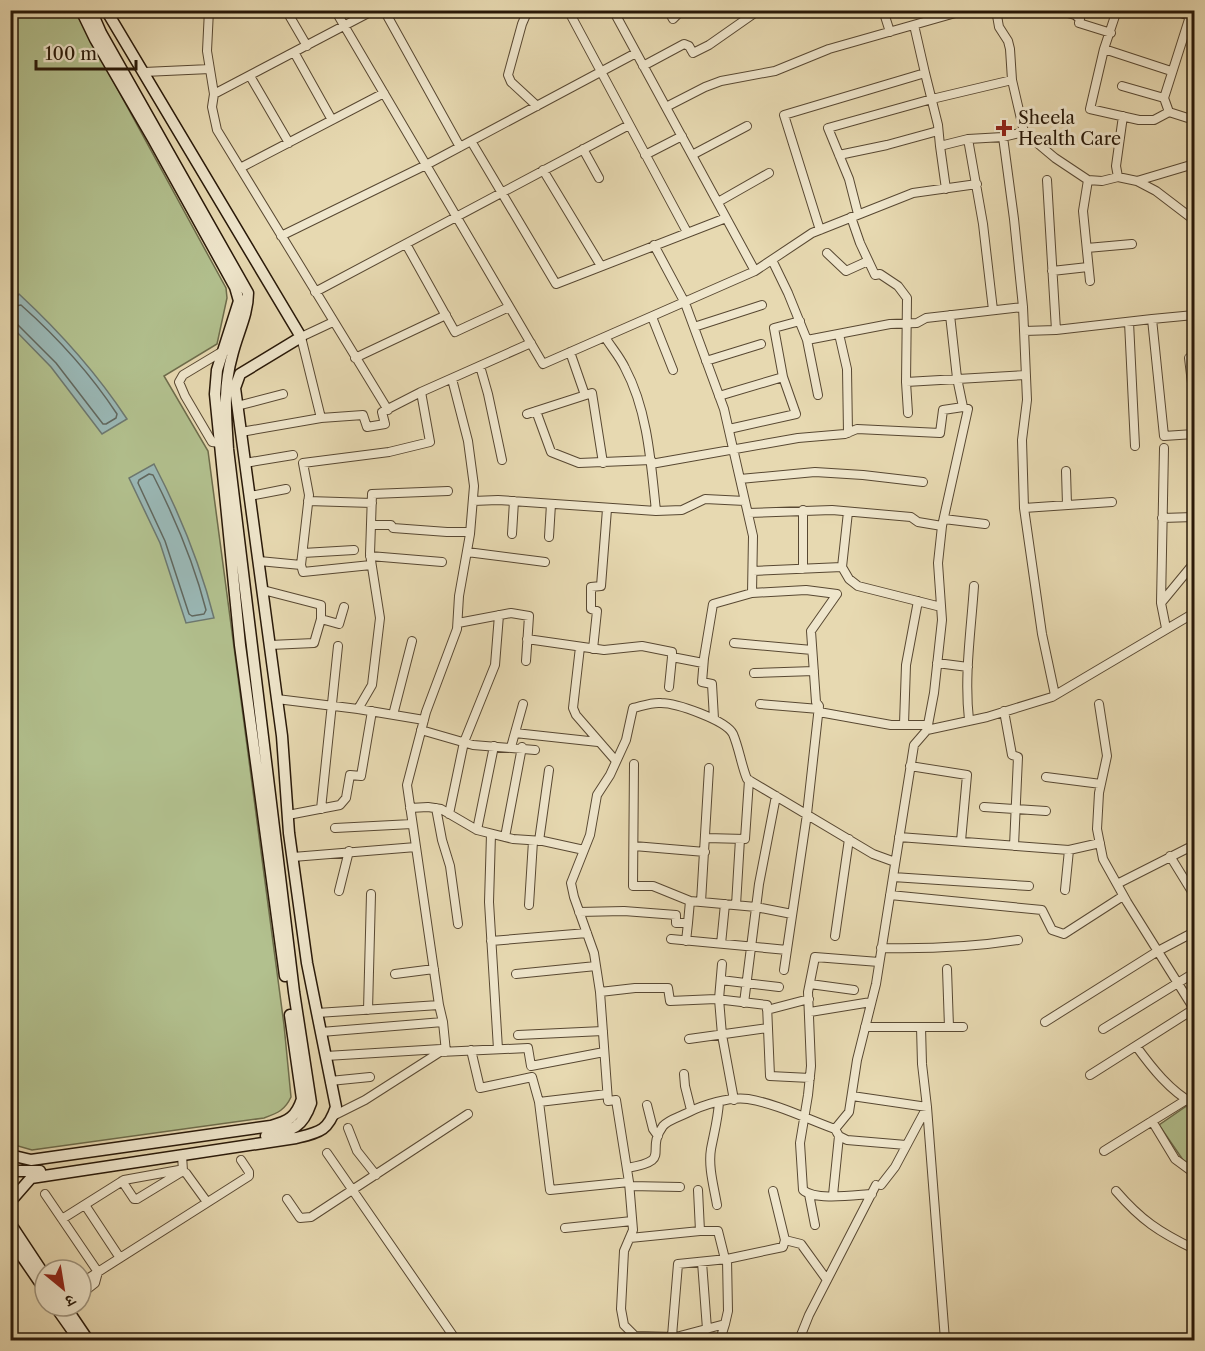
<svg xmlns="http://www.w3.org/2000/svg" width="1205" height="1351" font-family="'Libre Caslon Text','Noto Serif Devanagari',serif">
<rect width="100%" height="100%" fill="#e7d9b1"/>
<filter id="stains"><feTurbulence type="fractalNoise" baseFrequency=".00333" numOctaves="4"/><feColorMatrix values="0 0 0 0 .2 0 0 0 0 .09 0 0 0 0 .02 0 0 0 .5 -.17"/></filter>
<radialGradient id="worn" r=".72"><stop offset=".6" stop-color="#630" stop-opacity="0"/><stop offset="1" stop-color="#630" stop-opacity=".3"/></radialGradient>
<path fill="#b2c08e" stroke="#6d6c4b" stroke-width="1.5" d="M11,11H75L226,288L227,298L217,344L164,376L208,451L284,1025L291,1097C285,1110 278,1113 264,1118L32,1150L11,1144Z
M1188,1105L1194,1108V1168L1183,1160L1159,1125Z"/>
<path fill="#9ab8b6" stroke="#6c7870" stroke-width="1.5" d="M19,294C60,332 96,372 127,419L102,434L51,367L11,326V304Z
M154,464C180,514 200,563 214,618L186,623L160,543L129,478Z"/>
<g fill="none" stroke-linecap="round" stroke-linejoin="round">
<path stroke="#61685f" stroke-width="1.5" d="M10,307L21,305C57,337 90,373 117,414L116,418L106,424H103L56,363L17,324L10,322
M149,474L153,475C175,518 194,563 206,610L204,614L192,616L189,614L165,541L138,483L139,480Z"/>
<g stroke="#584832" stroke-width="10">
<path id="street" d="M209,10L207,51L214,94L212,107L217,130L388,410
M286,10L307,46
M335,10L543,364L755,271L812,233L913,193L977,184
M384,10L460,147
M528,10L522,24L508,75L511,82L537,106
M568,10L687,232
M613,10L755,271
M668,10L673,19L682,10
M883,10L890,32
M996,10L999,27L1008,41L1010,49L1012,80L1024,132
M1056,10L1075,15L1080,19L1079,23L1111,33
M1117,10L1104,49L1090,109L1139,120H1154L1169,112L1194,120
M1172,10L1190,16
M914,25L925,73
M1104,49L1171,71
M294,52L332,120
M643,66L684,44L689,46L693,53L709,45L759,10
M144,72L210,69
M250,76L289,143
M1122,86L1164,98
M214,94L374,10
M666,107L705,87L721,81L775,71L829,49L966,10
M1169,112L1164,98L1192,10
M1003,137L1014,219L1023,307L1027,400L1022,440L1024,508L1042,634L1055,695
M968,139L983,224L993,310
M471,141L556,284L726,218
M583,149L599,178
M645,155L682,136
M692,155L747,126
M839,155L887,145L938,131
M240,168L384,93
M543,170L601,266
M1118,177L1116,166L1123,116
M1047,180L1056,330L1152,319L1164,436L1194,434
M1088,180L1083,211L1090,281
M1137,181L1156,191L1194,220
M946,189L940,146L968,139L1003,137L1024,132L1055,158L1088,180L1102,181L1118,177L1137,181L1194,164
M718,202L769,173
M858,214L849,179L828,128L932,99L1012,80
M851,217L860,243L875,275L880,274L898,286L907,298L906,382L908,413
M820,230L784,115L925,73L938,125L940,146
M281,236L426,165L636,53
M406,244L455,332L509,307
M654,245L685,303L724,409L753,536L752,593
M1087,248L1132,244
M827,253L846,271L868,261
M772,260L788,293L807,340L818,395
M1052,271L1088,267
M315,292L629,125
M652,317L673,370
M1152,319L1194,315
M1129,322L1135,446
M694,327L762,305
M1024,331L1056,330
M839,334L847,369L848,433
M605,337C611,347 620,357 625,368C648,411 651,464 656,511
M807,340L890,324L917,323L926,318L1023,307
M570,352L585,395
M355,358L446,315
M1189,358L1194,400
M706,361L761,344
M480,366L488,394L502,460
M906,382L1026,375
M719,396L783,377
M237,406L283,394
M536,411L551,452L579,463L651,460
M527,414L592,393L603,463
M321,418L301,337L333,322
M729,429L796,414L783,377L774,328L800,321
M241,432L321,418L363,415L367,427L385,424L382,412L421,392L531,343
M220,443L212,442L185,396L179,382L183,375L223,351
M245,463L293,455
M651,464L798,438L845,434L857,429L940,433L943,410L963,407
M1066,471L1067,505
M740,479L815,472L863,475L923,482
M250,496L286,489
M308,501L372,503
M473,501L498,500L656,511L682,510L705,499L745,501
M1024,508L1112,502
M748,513L832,510L911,517L918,522L942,526
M1162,518L1194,517
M944,519L985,524
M371,525H391L393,528L447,532H470
M512,534L514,501
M549,537L551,504
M467,552L545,562
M303,553L354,550
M370,556L442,562
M259,561L301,565L303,572L371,565
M301,565L309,495L303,463L389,452L430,442L421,392
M842,567L848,512
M803,569V510
M753,571L842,567L849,579L858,586L941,607
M263,590L321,605V619
M1161,603L1164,448
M458,623L511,613L529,616L526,661
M1166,628L1161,603L1194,563
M527,639L604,650L642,646L672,652V657L703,663
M734,643L812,650
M270,645L314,643L321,619L339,624L344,607
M580,647L573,708L576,715L616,761
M593,649L597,611L591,609V587L601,586L607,509
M937,663L968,667
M754,673L814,671
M669,687L672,657
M277,699L358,709L424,720
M760,704L819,709
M358,709L372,685L380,618L370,554L372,494L448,491
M1004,711L1012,755L1018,757L1014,846
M819,712L891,725H928
M393,715L412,641
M714,719L712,684L702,682L704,658L713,604L752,593L806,590L837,594L811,631L816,702L819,706L807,814L784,970
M969,720C964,676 971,631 974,586
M904,724L906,665L918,601
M421,730L473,745L535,750
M927,730L987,717L1052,697L1194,613
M515,733L598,742
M511,747L523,704
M634,764L633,886H653L690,901L756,907L792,914
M910,766L967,775L961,841
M1046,777L1101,784
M984,807L1046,811
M410,808L428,807L441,809L477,830L513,839L543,841L584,850
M436,808L442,840L450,866L458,924
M321,809L338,646
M449,814L464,742L495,665L499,615
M288,815L340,805L346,798L350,775L361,776L372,711
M335,828L412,824
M477,830L494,746
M491,834L489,902L498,1049
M505,837L522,747
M899,837L1069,850L1100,843
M706,838L745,839L749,780
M539,841L549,770
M634,846L705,852
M1170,856L1194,895
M293,857L416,847
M893,877L1029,886
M1117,884L1194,845
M1065,890L1069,850
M339,891L349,851
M890,895L1042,910L1052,930L1064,934L1123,896
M701,902L709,768
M529,905L533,841
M736,905L740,839
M579,912L624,911L676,915V923H688L690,901
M835,936L849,839
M671,939L787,950
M491,941L587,933
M686,941L688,923
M721,944L725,904
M881,948C927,949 973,947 1018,940
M722,964L719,999L722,1035L734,1100
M947,969L949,1027
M395,974L434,969
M516,974L596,966
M721,980L779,987
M810,984L854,990
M600,992L635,988H668L670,1001L716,999L767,1005L770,1076L810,1078
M744,1003L759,884L776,796
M368,1010L371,894
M767,1010L809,999
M810,1012L871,1002
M317,1013L439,1005
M1045,1022L1158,951L1194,932
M865,1027H963
M921,1027L922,1064L927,1107L945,1340
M1103,1029L1194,973
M321,1032L443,1022
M518,1035L603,1031
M689,1039L768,1028
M1136,1046C1152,1068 1170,1091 1194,1104
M471,1050L480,1088L532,1077L539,1102L550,1190L629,1182
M446,1052L443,1022L439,1005L407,785L426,712L457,629L459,596L470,534L474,486L468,441L452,379
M326,1056L441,1049L443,1052
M684,1074L685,1086L691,1110
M1090,1075L1194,1009L1127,902L1103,859L1097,829L1099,793L1107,756L1099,704
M330,1081L370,1077
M852,1096L927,1107L895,1167L881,1185
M539,1102L607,1094
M647,1105L653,1129L658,1136
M333,1116L365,1100L440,1052L528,1048L531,1066L604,1052
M1152,1121L1175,1159L1194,1173
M348,1128L357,1151L376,1175
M835,1129L849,1112L857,1060L876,984L914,745L927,730L934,693L942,620L938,563L942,526L968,409L963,407L957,378L950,315
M1104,1151L1186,1100
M327,1153L456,1340
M627,1168C674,1160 644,1152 663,1126C668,1120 679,1117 687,1113C702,1105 731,1096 748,1099C778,1104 807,1119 835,1129L839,1136L847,1140L906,1145
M122,1181L134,1199H137L183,1171L182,1155
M630,1186L680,1187
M773,1191L785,1240L801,1244L827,1280
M1116,1191C1141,1220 1159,1232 1194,1249
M45,1194L98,1272L249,1176V1172L241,1160
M809,1194L815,1225
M872,1194C855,1195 815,1201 803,1190L800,1143L808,1095L811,1066L808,992L815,957L879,962
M833,1195L839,1136
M287,1199L300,1218L311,1217L468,1114
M85,1205L120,1258
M717,1205C714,1187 708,1167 711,1149C714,1133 718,1119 719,1102
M62,1219L124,1180L179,1170L186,1173L207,1202
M565,1228L632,1221
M700,1231H718L725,1259
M630,1238L700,1231L698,1190
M702,1262L707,1329
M81,1283L98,1272
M81,1294L95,1283L98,1272
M725,1324L728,1311L727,1259
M672,1336L678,1264L727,1259L783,1247L785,1240
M720,1340L725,1324L676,1337L635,1336L624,1325L621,1309L624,1251L633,1230L629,1182L616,1100L608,1101L600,992L594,953L574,897L571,883L590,835L597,795L610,775L626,740L633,708C642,706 652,702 661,703C676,703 726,720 733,734C739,748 741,764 747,779L873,854L895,862
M799,1340L809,1315L876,1185"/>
</g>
<g stroke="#281808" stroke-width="13">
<path id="secondary" d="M81,10L95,39L153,139L235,287L239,301L217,370L215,394L240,645L285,976
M91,10L101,33L248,293C248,315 237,334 232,356C223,388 226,416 228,449L294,992L311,1103C302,1129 292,1130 266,1136
M10,1155L31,1160L271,1126C289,1121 296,1117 302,1099L290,1015
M10,1171H40
M10,1202L31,1178L296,1138C320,1132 328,1131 336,1107L307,963L289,833L282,736L235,388L240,374L301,337L106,10
M10,1223L45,1276
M10,1239L45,1290
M55,1306L79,1340
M65,1306L88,1340"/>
</g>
<use href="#street" stroke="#efe6cc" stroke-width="8"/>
<use href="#secondary" stroke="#efe6cc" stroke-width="10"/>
</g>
<path fill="#8f2418" stroke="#efe6cc" stroke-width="2" d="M1001 119h6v6h6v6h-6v6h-6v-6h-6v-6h6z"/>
<g text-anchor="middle" stroke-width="6" stroke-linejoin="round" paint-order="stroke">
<g font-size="18" fill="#281808" stroke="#efe6cc" text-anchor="start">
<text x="1018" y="124">Sheela<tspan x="1018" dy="21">Health Care</tspan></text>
</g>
</g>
<rect width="1205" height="1351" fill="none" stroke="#e7d9b1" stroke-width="36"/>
<rect x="12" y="12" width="1181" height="1327" fill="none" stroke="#281808" stroke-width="3"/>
<rect x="18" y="18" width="1169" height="1315" fill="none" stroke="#281808" stroke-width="1.5"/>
<g transform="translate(63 1288) rotate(150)"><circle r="28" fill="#efe6cc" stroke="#9f947e" stroke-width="1.5"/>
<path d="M0-4.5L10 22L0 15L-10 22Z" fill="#8f2418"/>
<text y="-9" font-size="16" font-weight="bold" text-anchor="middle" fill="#281808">उ</text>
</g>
<path d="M36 60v9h100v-9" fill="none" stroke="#281808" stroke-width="3"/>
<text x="45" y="60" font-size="18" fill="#281808" stroke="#efe6cc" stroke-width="4.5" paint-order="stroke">100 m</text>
<rect width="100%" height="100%" filter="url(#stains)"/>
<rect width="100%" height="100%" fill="url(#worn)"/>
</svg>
